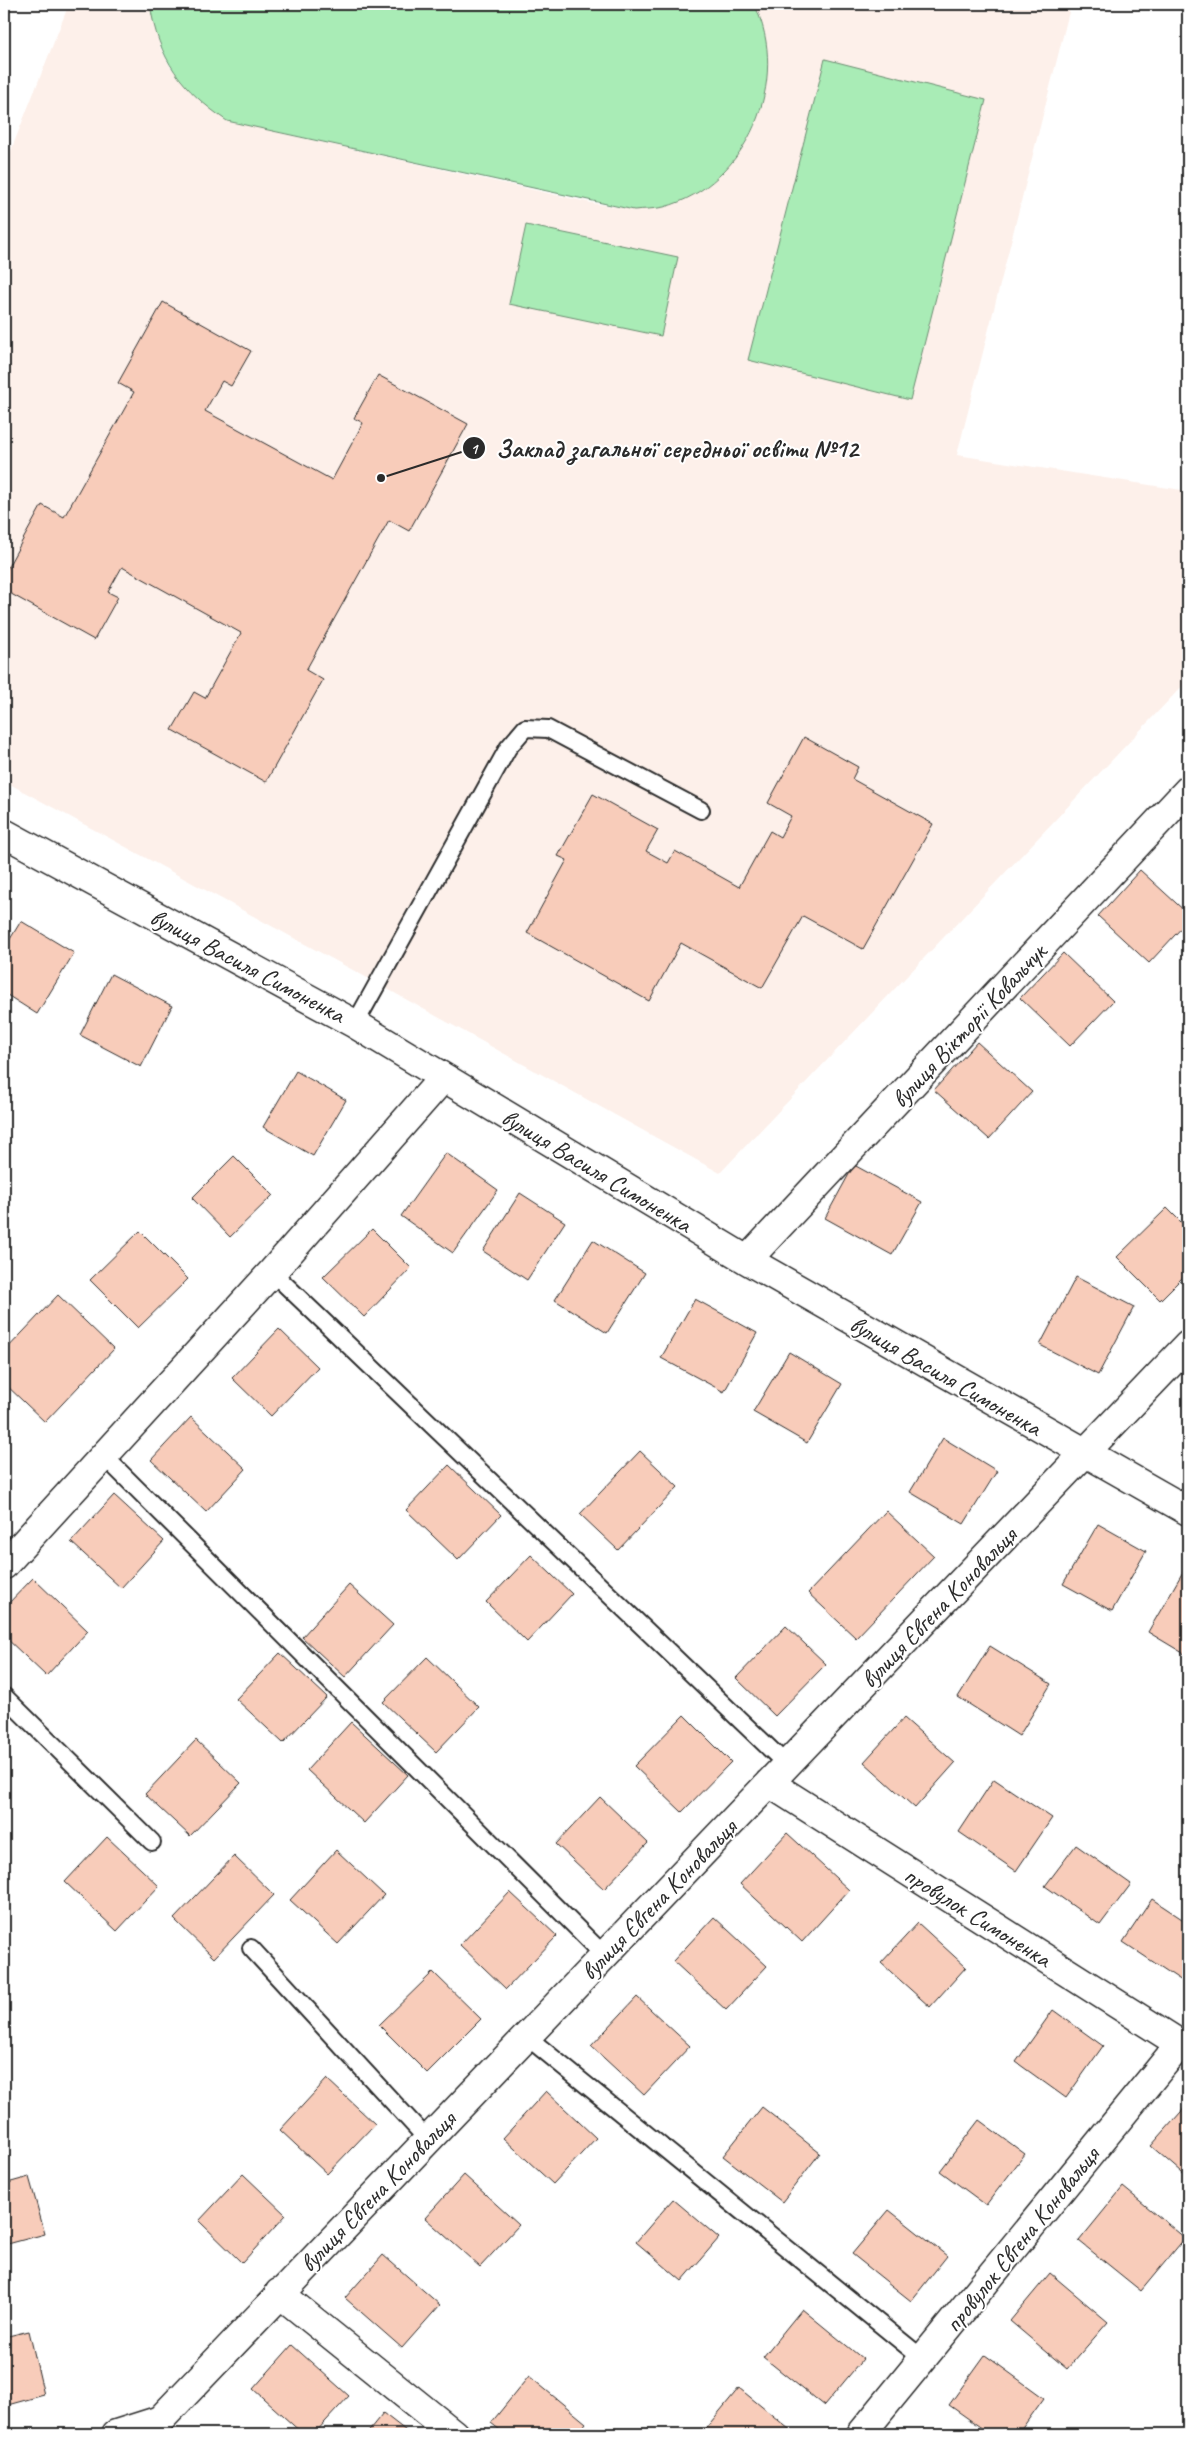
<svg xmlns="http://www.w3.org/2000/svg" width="1192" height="2438" font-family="Caveat,sans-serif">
<rect width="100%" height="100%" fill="#fff"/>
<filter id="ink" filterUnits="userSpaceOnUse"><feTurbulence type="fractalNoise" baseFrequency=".02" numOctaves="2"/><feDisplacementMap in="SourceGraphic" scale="10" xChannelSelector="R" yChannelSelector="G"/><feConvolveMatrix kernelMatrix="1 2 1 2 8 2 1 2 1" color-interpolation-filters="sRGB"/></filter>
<g filter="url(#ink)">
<path fill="#fdf0ea" d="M69,4H150L160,47L171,68L227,121L592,203L634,210L742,149L754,128L762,105L768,57L764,33L754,4H1071L957,455L1188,491V680L720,1173L362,975L4,781V168Z"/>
<path fill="#a9ecb6" stroke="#6a8c70" d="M150,4H754C792,79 747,185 664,207C655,209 644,209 634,210L227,121C182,90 158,59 150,4Z
M825,59L986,100L910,400L748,360Z
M526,225L678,257L661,336L509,304Z"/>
<path fill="#f8ccba" stroke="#2b2b2b" d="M163,302L251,351L231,386L222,381L205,411L332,480L363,423L354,418L378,375L468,424L409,531L389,520L306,670L323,680L266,782L172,730L194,692L205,698L241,633L122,567L108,592L118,597L94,640L4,590V574L42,505L64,517L134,392L118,383Z
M804,737L858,767L852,779L933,824L863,949L803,916L762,988L681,943L649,1001L527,933L567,860L558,856L593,794L658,830L646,851L668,863L675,851L739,887L770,831L780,837L791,816L768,803Z
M1140,870L1188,914V921L1149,963L1098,916Z
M21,921L74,953L37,1014L4,993V949Z
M1063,953L1113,1001L1070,1046L1020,998Z
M111,974L172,1006L141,1067L80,1035Z
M977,1042L1032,1092L989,1139L934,1090Z
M296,1071L346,1100L313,1156L263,1127Z
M446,1153L498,1190L453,1253L401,1216Z
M234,1156L273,1195L230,1237L192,1198Z
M854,1165L922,1202L892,1255L825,1218Z
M520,1193L565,1222L527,1280L483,1251Z
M1167,1208L1188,1229V1272L1160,1300L1117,1257Z
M372,1229L411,1268L364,1317L323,1277Z
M140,1231L188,1279L138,1328L90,1280Z
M593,1240L645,1273L607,1333L555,1300Z
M1076,1277L1134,1307L1098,1375L1040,1345Z
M58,1295L114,1349L45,1422L4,1383V1352Z
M695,1299L757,1333L724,1392L661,1358Z
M279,1329L318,1367L271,1416L232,1378Z
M789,1352L842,1384L807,1443L753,1412Z
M191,1417L246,1469L206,1512L151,1460Z
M943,1438L997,1471L964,1524L910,1492Z
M640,1451L678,1487L618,1550L580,1514Z
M449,1465L501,1515L458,1560L406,1510Z
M114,1495L164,1541L121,1588L71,1542Z
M886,1511L934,1556L856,1638L808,1593Z
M1098,1524L1146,1551L1112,1611L1063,1584Z
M531,1555L572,1594L527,1642L486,1602Z
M1184,1570L1188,1573V1656L1148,1632Z
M33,1578L88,1631L46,1676L4,1636V1608Z
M349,1585L393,1625L345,1677L302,1637Z
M786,1626L826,1664L775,1716L736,1678Z
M990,1646L1051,1684L1019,1736L958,1697Z
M280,1653L327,1697L283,1743L236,1699Z
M427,1657L479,1707L436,1752L383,1702Z
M684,1715L731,1762L682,1812L634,1766Z
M904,1718L955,1763L915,1808L864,1762Z
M351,1722L408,1775L364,1823L307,1770Z
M196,1740L241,1783L190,1836L145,1794Z
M994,1779L1052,1818L1016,1871L959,1832Z
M600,1797L648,1843L604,1889L556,1844Z
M787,1833L849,1890L802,1942L740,1884Z
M107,1837L159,1886L117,1931L65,1882Z
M1076,1845L1131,1884L1100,1925L1045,1886Z
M336,1850L384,1895L338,1944L290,1900Z
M234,1856L274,1895L214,1958L174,1919Z
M510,1892L557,1936L506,1989L460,1945Z
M1152,1899L1188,1923V1972L1182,1981L1123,1942Z
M714,1917L767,1966L726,2010L673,1961Z
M918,1923L966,1967L930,2007L881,1963Z
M433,1972L481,2019L427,2073L379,2025Z
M637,1997L690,2046L644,2095L591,2046Z
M1053,2010L1103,2046L1066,2098L1016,2062Z
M327,2079L375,2124L327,2174L280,2130Z
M546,2091L596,2138L553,2184L503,2138Z
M1188,2104V2178L1151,2146Z
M762,2107L820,2153L782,2202L723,2156Z
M979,2120L1025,2154L986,2205L940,2171Z
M243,2174L286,2215L242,2263L199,2221Z
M464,2175L519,2225L480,2267L425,2218Z
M29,2177L45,2234L4,2245V2184Z
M1123,2187L1185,2238L1141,2291L1079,2241Z
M673,2199L719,2238L682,2281L636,2242Z
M889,2210L947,2256L911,2301L852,2254Z
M383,2255L440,2305L402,2348L345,2298Z
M1050,2273L1108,2322L1067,2369L1010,2321Z
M802,2309L863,2359L824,2406L763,2357Z
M29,2331L44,2395L4,2406V2337Z
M292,2345L349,2396L314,2434H303L253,2389Z
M985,2355L1044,2398L1018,2434H990L949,2405Z
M529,2376L586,2423L577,2434H505L491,2423Z
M739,2388L795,2434H701Z
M383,2413L410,2434H366Z"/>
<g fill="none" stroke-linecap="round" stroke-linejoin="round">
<g stroke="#2b2b2b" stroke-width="20">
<path id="service" d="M355,1024L508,748L525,728L548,729L701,810
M272,1272L787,1765
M104,1456L604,1955
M4,1696L152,1842
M251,1948L427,2139
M526,2036L923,2359"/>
</g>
<g stroke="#2b2b2b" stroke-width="31">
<path id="minor" d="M4,833L355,1024L747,1260L1188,1511
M747,1260L1188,790
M4,1565L272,1272L443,1078
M769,1783L1188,2049
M279,2293L454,2434
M116,2434L160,2420L1188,1345
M861,2434L1180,2044"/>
</g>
<use href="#service" stroke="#fff" stroke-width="16"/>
<use href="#minor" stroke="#fff" stroke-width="28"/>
</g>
</g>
<g text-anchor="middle" stroke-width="4" stroke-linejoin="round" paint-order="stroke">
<g font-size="25" fill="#2b2b2b" stroke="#fff">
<text transform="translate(248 965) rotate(28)" y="9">вулиця Василя Симоненка</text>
<text transform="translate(968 1025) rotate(-47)" y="9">вулиця Вікторії Ковальчук</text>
<text transform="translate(597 1170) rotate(31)" y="9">вулиця Василя Симоненка</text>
<text transform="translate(946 1375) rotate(30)" y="9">вулиця Василя Симоненка</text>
<text transform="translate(938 1607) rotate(-46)" y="9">вулиця Євгена Коновальця</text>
<text transform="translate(658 1899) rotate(-46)" y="9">вулиця Євгена Коновальця</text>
<text transform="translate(978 1916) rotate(32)" y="9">провулок Симоненка</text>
<text transform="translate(377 2191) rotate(-46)" y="9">вулиця Євгена Коновальця</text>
<text transform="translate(1021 2239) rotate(-51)" y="9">провулок Євгена Коновальця</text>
</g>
</g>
<path fill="none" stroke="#2b2b2b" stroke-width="2" d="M381 478L474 448"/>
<g fill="#2b2b2b" stroke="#fff" stroke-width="2">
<circle cx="381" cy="478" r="5"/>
<circle cx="474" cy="448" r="12"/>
</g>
<g font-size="15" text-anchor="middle" font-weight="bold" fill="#fff">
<text x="474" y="454">1</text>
</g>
<g font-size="26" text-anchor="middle" font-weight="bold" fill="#2b2b2b" stroke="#fff" stroke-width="4" stroke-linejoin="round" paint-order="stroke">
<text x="677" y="457">Заклад загальної середньої освіти №12</text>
</g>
<rect width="1192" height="2438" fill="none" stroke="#fff" stroke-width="20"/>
<rect x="10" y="10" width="1172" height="2418" fill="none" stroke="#2b2b2b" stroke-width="2" filter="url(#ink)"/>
</svg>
